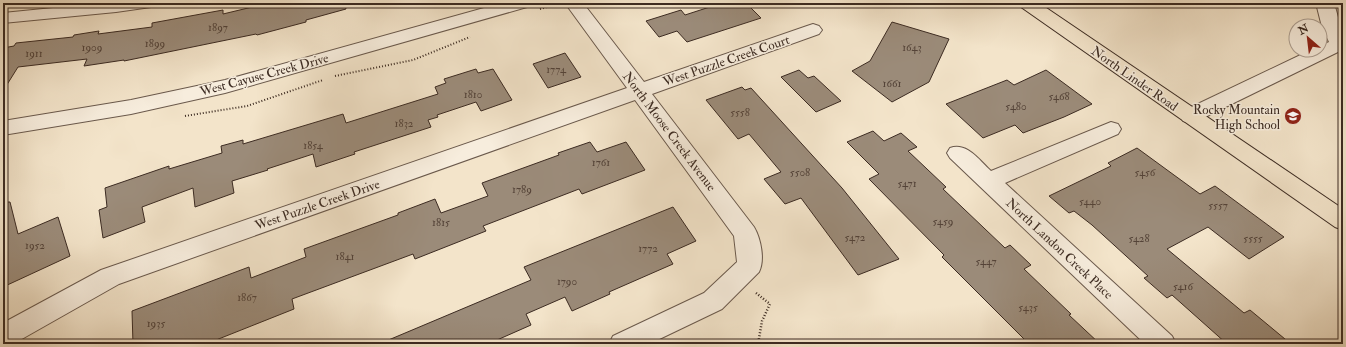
<svg xmlns="http://www.w3.org/2000/svg" width="1346" height="347" font-family="'IM FELL Double Pica',serif">
<rect width="100%" height="100%" fill="#f3e4ca"/>
<filter id="stains"><feTurbulence type="fractalNoise" baseFrequency=".005" numOctaves="4"/><feColorMatrix values="0 0 0 0 .2 0 0 0 0 .09 0 0 0 0 .02 0 0 0 .5 -.17"/></filter>
<radialGradient id="worn" r=".72"><stop offset=".6" stop-color="#630" stop-opacity="0"/><stop offset="1" stop-color="#630" stop-opacity=".3"/></radialGradient>
<path fill="#9b8b79" stroke="#3c2b22" d="M269,3H345L346,9L306,20V22L257,35L256,34L124,61V60L84,66L87,59L18,67L3,91V48L14,46L16,43L73,37L74,35L99,31L98,34L152,27V23L223,10V14Z
M722,3H746L761,18L687,42L677,31L659,37L646,21L681,10L685,15Z
M892,22L949,39L929,82L892,102L852,71L870,61Z
M565,53L581,77L548,88L533,64Z
M476,69L478,73L493,69L512,100L481,111L476,102L437,115L438,117L428,120L431,127L354,152L355,154L316,167L313,154L267,169L268,170L232,181L234,193L195,207L193,188L142,207L145,222L103,238L99,210L107,207L105,188L169,166V169L222,153L221,146L243,140V144L343,114L346,123L438,94L435,87L446,83L444,79Z
M799,70L808,78L814,76L841,101L816,112L781,77Z
M1046,70L1092,104L1064,117L1023,133L1015,125L983,138L946,104L1007,80L1014,85Z
M742,87L745,90L751,88L842,188L899,259L858,275L801,198L785,204L764,179L781,172L749,134L738,139L706,100Z
M873,131L884,141L901,133L917,147L908,151L946,187L943,189L1005,248L1010,245L1031,265L1024,269L1071,314L1069,315L1100,344H1029L942,257L944,255L869,179L879,174L847,142Z
M590,142L597,152L626,142L645,170L582,194L579,189L483,226L486,231L415,259L413,254L292,299L294,309L206,344H133L132,311L249,267L251,278L306,257L304,249L398,215V213L435,199L441,213L488,196L482,183L559,155L558,153Z
M1137,148L1200,194L1215,186L1284,237L1249,259L1208,227L1167,249L1244,313L1250,310L1291,344H1227L1172,295L1167,298L1144,278L1148,276L1092,225L1074,211L1069,213L1049,196L1111,166L1108,163Z
M3,202H10L18,234L58,217L70,256L3,287Z
M673,207L696,241L667,254L673,264L609,292L610,294L572,311L565,297L526,314L531,325L488,344H379L531,280L524,267Z"/>
<g fill="none" stroke-linecap="round" stroke-linejoin="round">
<g stroke="#6a594c" stroke-width="2">
<path id="minor" d="M103,3H154L151,7L116,12L3,23V13Z
M502,3H530L527,7L225,93L131,114L3,135V121L131,100L225,80Z
M565,3H583L644,82L807,26L813,24L819,26L822,30L819,34L652,94L754,227C761,239 765,260 759,272L722,309L649,344H609L613,336L704,293L737,262L734,236L635,100L119,284L13,344H3V323L101,270L627,88Z
M1316,3H1334L1343,35V52L1340,51L1197,121L1190,123L1183,121L1180,116L1183,111L1311,50H1320V46L1329,42L1322,27Z
M1111,122L1118,124L1121,129L1118,134L1005,183L1172,336L1176,344H1145L950,158L947,153L950,148C967,142 979,160 991,171Z"/>
</g>
<g stroke="#3c2b22" stroke-width="2">
<path id="major" d="M1018,3H1039L1343,209V230L1335,227L1021,7Z"/>
</g>
<path stroke="#3c2b22" stroke-width="2" stroke-dasharray="1 2" stroke-linecap="butt" d="M540,9L554,5
M335,76L413,60L470,37
M185,116L247,106L323,80"/>
<path stroke="#3c2b22" stroke-width="2.5" stroke-dasharray="1 2" stroke-linecap="butt" d="M756,293L770,304L762,321L758,344"/>
<use href="#minor" fill="#f7eddd" fill-rule="evenodd"/>
<use href="#major" fill="#f3e4ca" fill-rule="evenodd"/>
</g>
<defs>
<g id="school-disc" transform="scale(0.9)"><circle r="9.5" fill="#8f2418" stroke="#f7eddd"/><path d="M0-5L7-2L0 1L-7-2ZM-4 1L0 2.5L4 1V4Q0 6-4 4Z" fill="#fff"/></g>
</defs>
<g fill-rule="evenodd">
<use href="#school-disc" x="1293" y="116"/>
</g>
<g text-anchor="middle" stroke-width="3" stroke-linejoin="round" paint-order="stroke">
<g font-size="11" fill="#544338">
<text x="218" y="31">1897</text>
<text x="155" y="47">1899</text>
<text x="92" y="51">1909</text>
<text x="912" y="51">1643</text>
<text x="34" y="57">1911</text>
<text x="556" y="73">1774</text>
<text x="892" y="87">1661</text>
<text x="473" y="98">1810</text>
<text x="1059" y="100">5468</text>
<text x="1016" y="110">5480</text>
<text x="740" y="116">5558</text>
<text x="404" y="127">1832</text>
<text x="313" y="149">1854</text>
<text x="601" y="166">1761</text>
<text x="800" y="176">5508</text>
<text x="1145" y="176">5456</text>
<text x="907" y="187">5471</text>
<text x="522" y="193">1789</text>
<text x="1090" y="205">5440</text>
<text x="1218" y="209">5557</text>
<text x="943" y="225">5459</text>
<text x="441" y="226">1815</text>
<text x="855" y="241">5472</text>
<text x="1139" y="242">5428</text>
<text x="1253" y="242">5555</text>
<text x="35" y="249">1952</text>
<text x="648" y="252">1772</text>
<text x="345" y="260">1841</text>
<text x="986" y="265">5447</text>
<text x="567" y="285">1790</text>
<text x="1183" y="290">5416</text>
<text x="247" y="301">1867</text>
<text x="1028" y="311">5435</text>
<text x="156" y="327">1935</text>
</g>
<g font-size="13" fill="#3c2b22" stroke="#f7eddd">
<text transform="translate(726 60) rotate(-19)" y="5">West Puzzle Creek Court</text>
<text transform="translate(264 74) rotate(-15)" y="5">West Cayuse Creek Drive</text>
<text transform="translate(1135 78) rotate(35)" y="5">North Linder Road</text>
<text transform="translate(670 131) rotate(53)" y="5">North Moose Creek Avenue</text>
<text transform="translate(317 204) rotate(-19)" y="5">West Puzzle Creek Drive</text>
<text transform="translate(1060 248) rotate(43)" y="5">North Landon Creek Place</text>
</g>
<g font-size="13" fill="#3c2b22" stroke="#f7eddd" text-anchor="end">
<text x="1280" y="114">Rocky Mountain<tspan x="1280" dy="15">High School</tspan></text>
</g>
</g>
<rect width="1346" height="347" fill="none" stroke="#f3e4ca" stroke-width="16"/>
<rect x="4" y="4" width="1338" height="339" fill="none" stroke="#3c2b22" stroke-width="2"/>
<rect x="8" y="8" width="1330" height="331" fill="none" stroke="#3c2b22"/>
<g transform="translate(1308 38) rotate(332)"><circle r="19" fill="#f7eddd" stroke="#ac9f92"/>
<path d="M0-3L7 15L0 10L-7 15Z" fill="#8f2418"/>
<text y="-6" font-size="11" font-weight="bold" text-anchor="middle" fill="#3c2b22">N</text>
</g>
<rect width="100%" height="100%" filter="url(#stains)"/>
<rect width="100%" height="100%" fill="url(#worn)"/>
</svg>
